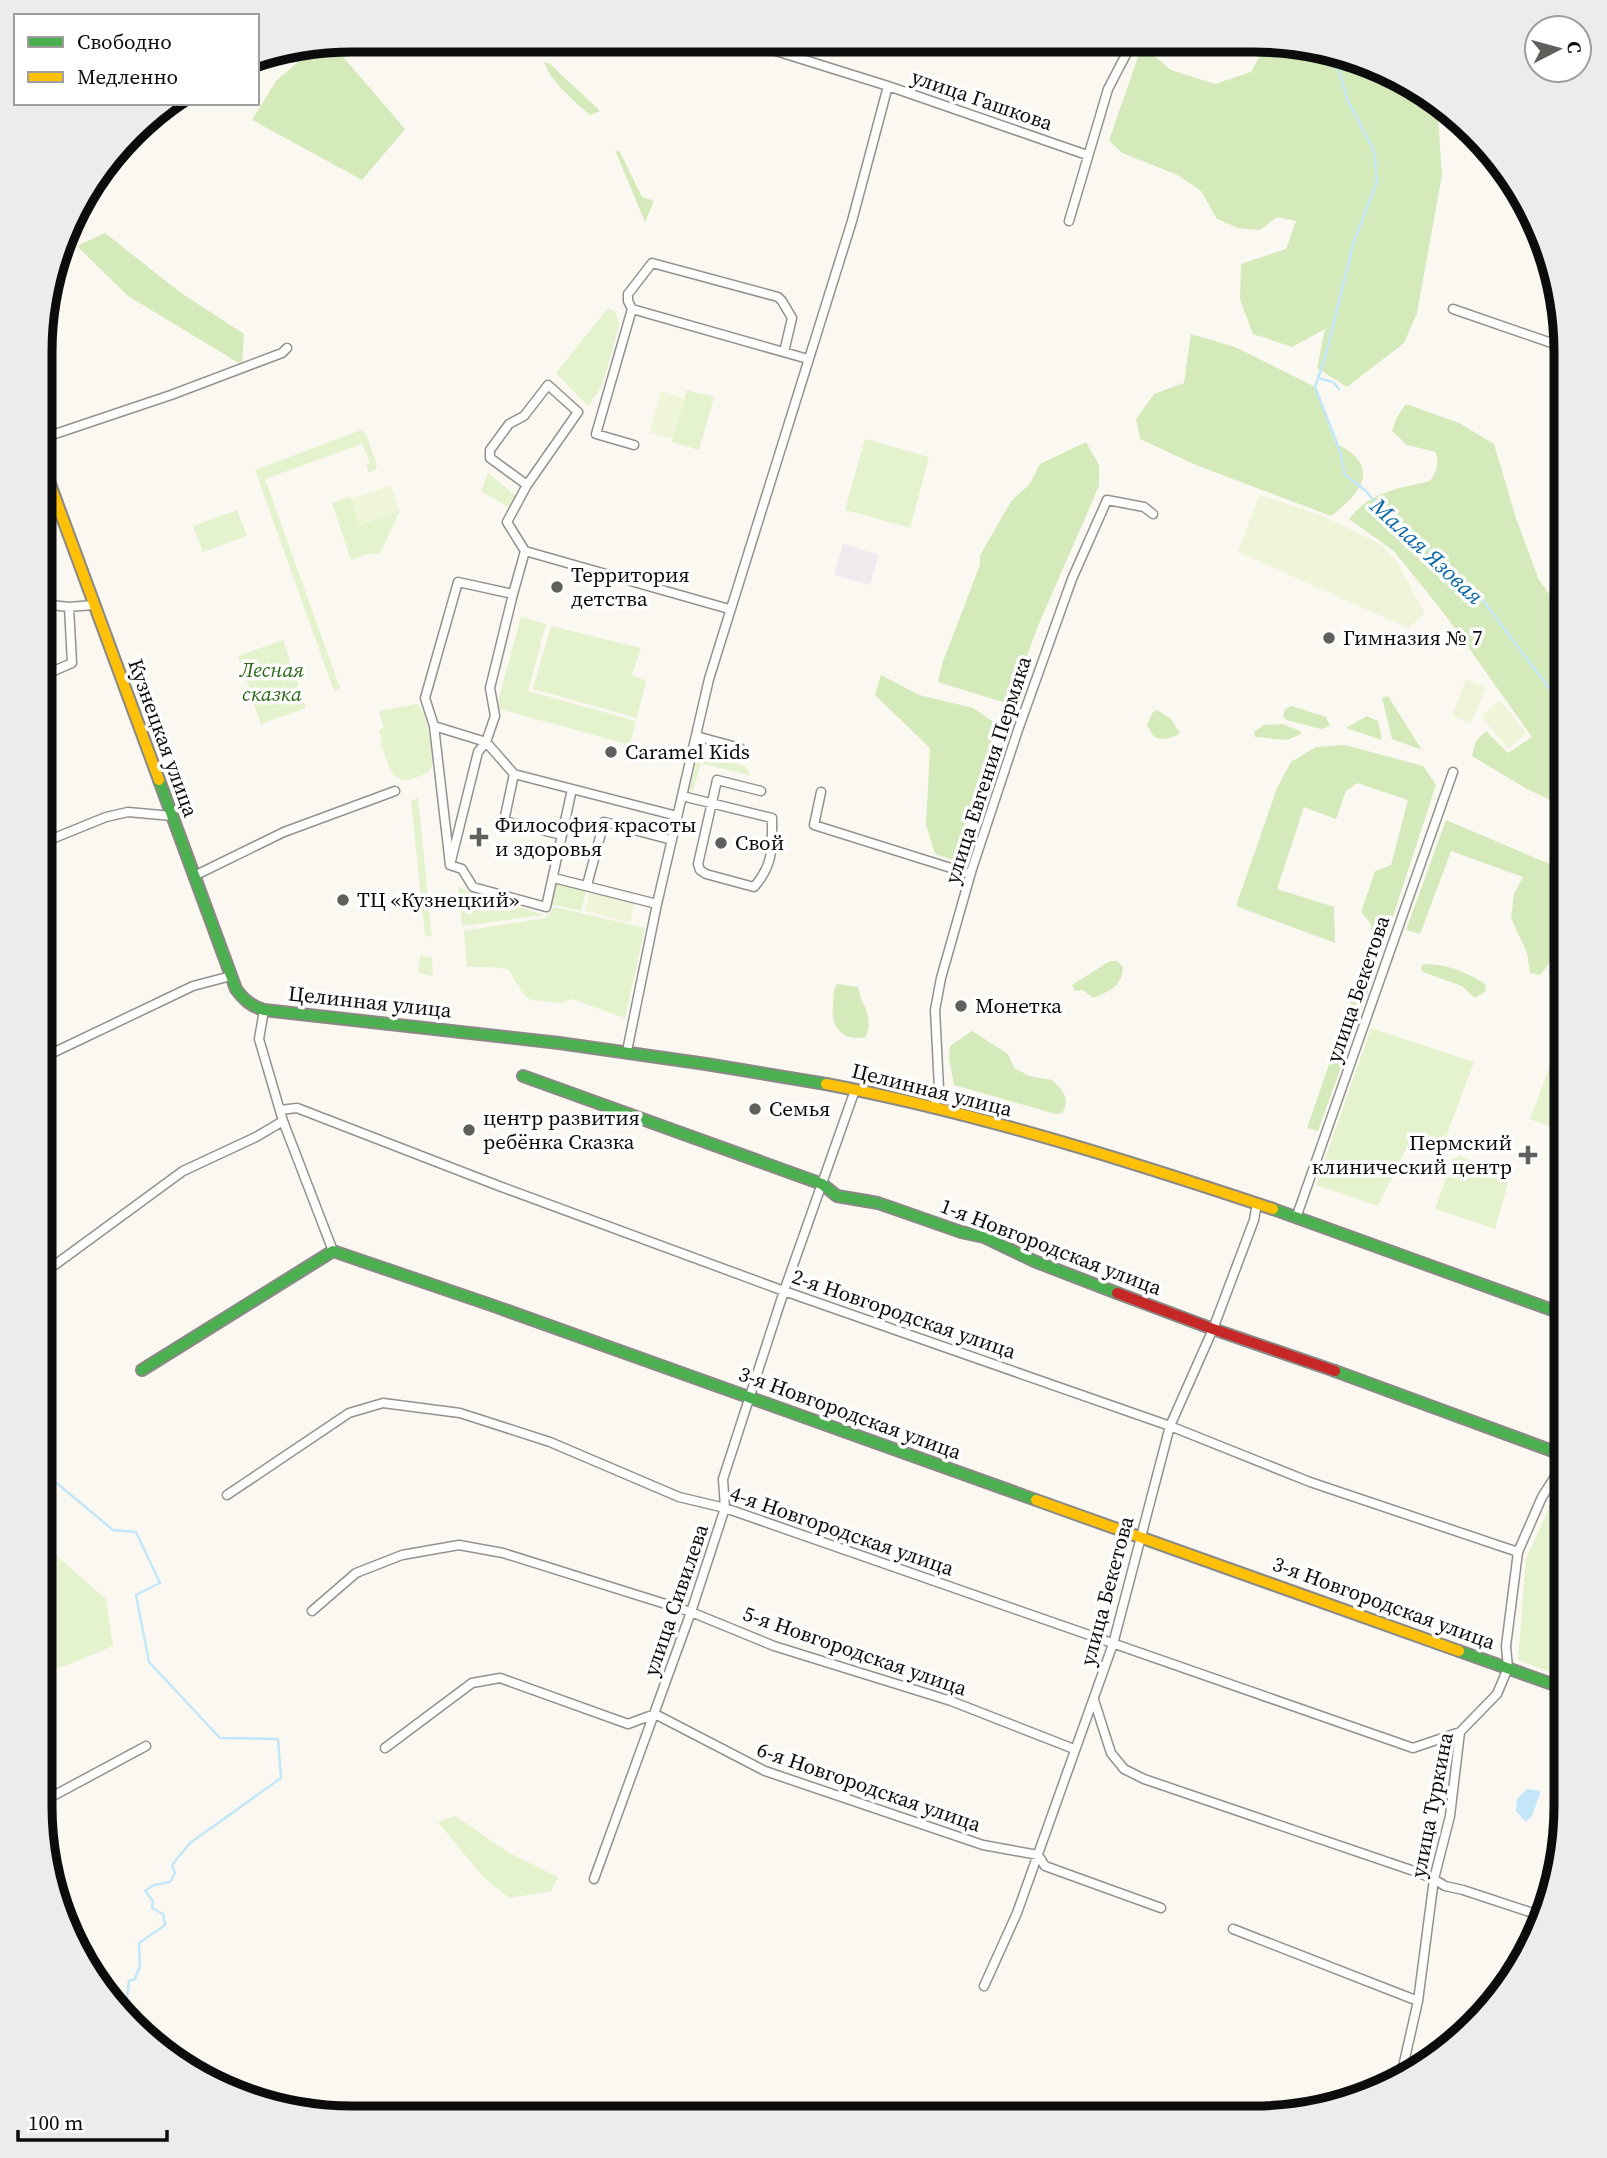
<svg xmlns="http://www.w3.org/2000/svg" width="1607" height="2158" font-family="'Source Serif 4',serif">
<rect width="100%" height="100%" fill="#faf8f0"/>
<path fill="#f1eaee" d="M843,544L879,555L870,585L834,575Z"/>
<path fill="#e4f2ce" d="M608,308L616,313L619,326L602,386L588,406L556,373Z
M687,390L714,397L699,450L672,442Z
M361,430L366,434L377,465L376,469L369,473L366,464L370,463L362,444L265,479L340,688L334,691L255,470Z
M865,439L929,457L910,528L845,510Z
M488,473L516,496L510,508L481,491Z
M350,497L360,525L400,511L379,555L370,553L351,560L332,503Z
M237,510L247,536L203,552L193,526Z
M521,617L546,624L528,691L636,721L630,745L496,708Z
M551,626L641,648L632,675L646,681L637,718L533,689Z
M283,640L306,708L261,724L238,656Z
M417,704C427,709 433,754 432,765C431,772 425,774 420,776C391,790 389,764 380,742L382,740L379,730L384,728L379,711Z
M699,754L745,766L751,776L701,763L693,791L688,790Z
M418,798L432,937L425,935L411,801Z
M556,880L587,888L581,911L550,904Z
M458,887L544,915L462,926Z
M554,907L645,928L625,1018L572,999L561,1003L531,1000L522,993L519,985C512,980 514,976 509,971C504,966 475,967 467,967L464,931L545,918Z
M420,956L432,958L433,976L418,973Z
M1565,1027H1566V1133L1530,1119Z
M1371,1028L1474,1062L1446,1137L1408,1145L1378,1206L1316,1185Z
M1460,1156L1509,1179L1495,1229L1435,1209L1453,1159Z
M1566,1483V1678L1518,1660L1526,1559L1556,1493Z
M41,1545L50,1550L106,1599L113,1646L70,1664L41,1672V1608L51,1595L41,1588Z
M455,1816L509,1853L558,1877L551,1891L509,1898L484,1878L438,1822Z"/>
<path fill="#d4eabb" d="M1267,43H1295L1428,93L1437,101L1442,175L1417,313L1404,343L1347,387L1317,368L1325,329L1292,347L1253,334L1240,299L1241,264L1286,249L1296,221L1277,217L1260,230L1238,228L1217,219L1201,191L1178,175L1122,153L1109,140L1142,46L1171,70L1215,84L1251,72Z
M332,44L405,129L362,180L252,120L276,81L315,47Z
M544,62L550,64L600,111L590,115C574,101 551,82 544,62Z
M615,150L620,152L642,197L654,201L645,222Z
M105,233L181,293L244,334L242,365L128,296L77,246Z
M1191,334L1235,347L1315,387L1335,443C1382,466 1363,491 1331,516L1196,465L1140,439L1136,419L1154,394L1184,383Z
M1406,404L1459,423L1494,444L1515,515L1538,578L1567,619V808L1527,789L1472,756L1476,741L1486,731L1508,753L1532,737L1446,616L1394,551L1349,519C1371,491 1397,489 1430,481C1437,471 1439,464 1436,452L1407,445L1392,431L1397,417Z
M1086,442L1099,465V486L1038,626L1009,704L938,682L942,664L980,565V555L1012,500L1029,485L1040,464Z
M881,675L919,695L973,708L998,725L953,860L935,854L926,825L930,748L875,695Z
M1388,696L1422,750L1392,739L1382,698Z
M1292,706L1326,717L1330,726L1321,729L1287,720L1283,717L1285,709Z
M1157,710L1171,719L1180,733C1172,739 1163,740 1154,737L1147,725L1153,712Z
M1367,716L1378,721L1382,740L1346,728Z
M1282,724L1300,731L1301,734L1287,740L1255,737L1254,732L1264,725Z
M1345,745L1423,766L1436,785L1380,956L1370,953L1371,924L1361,912L1375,871L1391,865L1408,800L1357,783L1346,791L1336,819L1304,807L1277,889L1334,907L1335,943L1236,906L1277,788L1291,762L1316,747Z
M1446,820L1566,871V936L1559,939L1552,960L1540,975L1530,973L1527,953L1511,918L1514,894L1523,877L1451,851L1420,934L1406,930Z
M1110,961H1117L1123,967C1122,986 1110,991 1093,998L1083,990L1075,991L1072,985Z
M1427,964C1449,965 1467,972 1485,984L1486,991L1475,998L1462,986L1423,972L1421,969L1422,965Z
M1359,978L1372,981L1318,1131L1307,1128Z
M837,984L858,987C862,1008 874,1013 866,1037C843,1042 830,1027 833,1006C834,997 832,992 837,984Z
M972,1031L1008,1054L1014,1068L1029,1076L1052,1080C1063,1090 1071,1099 1062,1113L1056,1114L954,1085L949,1059L950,1046Z"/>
<path fill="#eef5d8" d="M661,391L684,398L673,439L650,432Z
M391,485L400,511L359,525L351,499Z
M1259,495L1320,515L1382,545L1399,565L1425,614L1408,628L1238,552Z
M1466,679L1486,687L1471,724L1452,716Z
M1500,700L1527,734L1508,749L1481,716Z
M590,890L635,901L630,922L585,911Z"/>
<path fill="#c3e7f8" d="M1527,1789L1541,1791L1532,1816L1526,1822L1516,1811L1517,1799Z"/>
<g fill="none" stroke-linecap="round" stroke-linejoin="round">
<path stroke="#c3e7f8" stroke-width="2.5" d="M1335,58L1348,101L1374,151L1377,182L1354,241L1325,358L1315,387L1340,451L1345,475L1366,491L1384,513L1416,535L1451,574L1478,594L1567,712
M1318,378L1333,382L1339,389
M41,1470L113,1530L136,1532L160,1583L136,1595L149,1662L220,1738L278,1739L281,1778L190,1843L172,1865L175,1873L170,1882L154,1885L145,1891L153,1901L152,1908L163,1914L165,1925L139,1943L140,1966L135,1979L129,1981L126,2007L128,2014L126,2018"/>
<g stroke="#93928f" stroke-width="11">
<path id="street" d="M744,41L888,86L1087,155
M1069,221L1108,89L1132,43
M632,309L628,301V294L652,263L778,297L782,301L792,318L784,352
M1453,309L1566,348
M43,438L171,395L282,353L287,348
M634,445L596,434L632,309L808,359
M525,551L507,522L527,485L578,412L548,385L524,416L509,424L490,450V458L527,485
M458,582L513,594L490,688L495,716L486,742L478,752L450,865L434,726L425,698Z
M513,594L525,551L729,609
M42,604L69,607L93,605
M42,676L72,663L69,607
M434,726L486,742L514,774L504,821L562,835L546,907L473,887L462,869L450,865
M696,736L740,748
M514,774L677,816
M821,792L814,825L970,874
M682,796L772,818C772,847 774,864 754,887L706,874L700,870L698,864L717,780L761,791
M562,835L572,789
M42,843L106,817L128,812L172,816
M194,876L284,832L395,791
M554,878L657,904
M587,885L604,822L672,840
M264,1010L259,1039L283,1121L333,1251
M627,1051L657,904L709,679L852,221L888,86
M42,1058L193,986L231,976
M934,1108L939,1088L935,1010L941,978L972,869L1018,730L1072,579L1107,500L1144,507L1153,514
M280,1110L297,1108L499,1186L784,1291L1170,1426L1310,1482L1518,1552
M1296,1218L1453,772
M41,1259L52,1267L183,1171L256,1137L283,1121
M227,1495L349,1413L383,1403L460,1413L550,1442L679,1497L725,1508L1413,1748L1460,1732
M312,1611L356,1573L402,1555L459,1545L503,1553L691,1612L774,1646L951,1701L1074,1749
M1094,1700L1111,1753L1124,1769L1144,1779L1411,1870L1434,1879L1445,1886L1463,1890L1545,1917
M385,1748L472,1683L500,1678L628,1724L655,1714L765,1771L983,1845L1038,1855L1045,1866L1161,1908
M40,1803L146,1746
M1557,1804L1566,1807
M594,1879L691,1612L725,1508L723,1479L784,1291L855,1090
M1233,1929L1418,2001
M984,1986L1017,1913L1113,1644L1170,1426L1213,1329L1254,1220L1257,1203
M1400,2080L1418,2001L1434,1879L1450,1816L1460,1732L1497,1694L1508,1668L1506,1646L1518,1552L1542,1497L1558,1472L1566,1465"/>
</g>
<g stroke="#8a8985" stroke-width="14">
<path id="fast" d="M159,780L236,989C244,1000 251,1006 264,1010L559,1043L706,1064L826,1084
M523,1076L822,1184L837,1196L878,1203L961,1232L984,1237L1034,1261L1117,1293
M1273,1209L1566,1315
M142,1370L333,1251L494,1306L1036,1500
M1335,1371L1566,1456
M1459,1651L1566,1689"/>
</g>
<g stroke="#8a8985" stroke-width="14">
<path id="slow" d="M43,465L159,780
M826,1084C975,1112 1129,1161 1273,1209
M1036,1500L1459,1651"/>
</g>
<g stroke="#8a8985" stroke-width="14">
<path id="jam" d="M1117,1293L1213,1329L1335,1371"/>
</g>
<use href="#street" stroke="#fefefd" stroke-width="8"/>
<use href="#fast" stroke="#4caf50" stroke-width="10"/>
<use href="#slow" stroke="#ffc107" stroke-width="10"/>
<use href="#jam" stroke="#c62828" stroke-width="10"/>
</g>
<g fill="#5f5f5c" stroke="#fff" stroke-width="2.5">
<circle cx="557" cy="587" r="7"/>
<circle cx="1329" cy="638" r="7"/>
<circle cx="611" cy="752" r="7"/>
<path d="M475.5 826.5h7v7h7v7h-7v7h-7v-7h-7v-7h7z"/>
<circle cx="721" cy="843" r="7"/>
<circle cx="343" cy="900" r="7"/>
<circle cx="961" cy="1006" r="7"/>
<circle cx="755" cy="1109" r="7"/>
<circle cx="469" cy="1130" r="7"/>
<path d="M1524.5 1144.5h7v7h7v7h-7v7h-7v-7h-7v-7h7z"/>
</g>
<g text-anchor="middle" stroke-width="7" stroke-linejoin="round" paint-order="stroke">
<g font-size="21" fill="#0c0c0c" stroke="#fff">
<text transform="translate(982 100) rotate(19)" y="7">улица Гашкова</text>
<text transform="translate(163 738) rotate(70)" y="7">Кузнецкая улица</text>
<text transform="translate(988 770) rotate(-72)" y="7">улица Евгения Пермяка</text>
<text transform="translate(1358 989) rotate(-71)" y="7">улица Бекетова</text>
<text transform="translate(370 1002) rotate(6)" y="7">Целинная улица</text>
<text transform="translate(932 1090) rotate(14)" y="7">Целинная улица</text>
<text transform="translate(1051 1247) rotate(21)" y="7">1-я Новгородская улица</text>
<text transform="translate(904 1314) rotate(19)" y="7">2-я Новгородская улица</text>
<text transform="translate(850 1413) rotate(20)" y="7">3-я Новгородская улица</text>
<text transform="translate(842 1531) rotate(19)" y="7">4-я Новгородская улица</text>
<text transform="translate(1107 1591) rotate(-75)" y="7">улица Бекетова</text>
<text transform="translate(676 1600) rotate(-71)" y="7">улица Сивилева</text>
<text transform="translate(1384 1603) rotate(20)" y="7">3-я Новгородская улица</text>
<text transform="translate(855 1651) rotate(19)" y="7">5-я Новгородская улица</text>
<text transform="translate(869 1787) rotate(19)" y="7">6-я Новгородская улица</text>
<text transform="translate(1432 1805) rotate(-79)" y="7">улица Туркина</text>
</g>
<g font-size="21" fill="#0c0c0c" stroke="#fff" text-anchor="start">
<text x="571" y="582">Территория<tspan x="571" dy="24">детства</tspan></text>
<text x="1343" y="645">Гимназия № 7</text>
<text x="625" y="759">Caramel Kids</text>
<text x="495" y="832">Философия красоты<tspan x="495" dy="24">и здоровья</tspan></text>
<text x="735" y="850">Свой</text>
<text x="357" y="907">ТЦ «Кузнецкий»</text>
<text x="975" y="1013">Монетка</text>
<text x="769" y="1116">Семья</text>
<text x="483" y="1125">центр развития<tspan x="483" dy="24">ребёнка Сказка</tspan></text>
<text x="1512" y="1150" text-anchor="end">Пермский<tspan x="1512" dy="24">клинический центр</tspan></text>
</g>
<g font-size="21" font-style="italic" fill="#2b6917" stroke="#fff">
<text x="272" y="677">Лесная<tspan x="272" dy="24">сказка</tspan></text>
</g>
<g font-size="23" font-style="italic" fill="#0b68a8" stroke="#fff">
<text transform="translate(1427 551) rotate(43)" y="8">Малая Язовая</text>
</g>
</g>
<path d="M0 0H1607V2158H0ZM352 52H1254A300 300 0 0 1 1554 352V1806A300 300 0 0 1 1254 2106H352A300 300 0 0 1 52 1806V352A300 300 0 0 1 352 52Z" fill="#ececec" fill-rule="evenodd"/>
<path fill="none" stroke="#0c0c0c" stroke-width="9" d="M352 52H1254A300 300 0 0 1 1554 352V1806A300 300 0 0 1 1254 2106H352A300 300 0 0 1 52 1806V352A300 300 0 0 1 352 52Z"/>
<rect x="14" y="14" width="245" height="91" fill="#ffffff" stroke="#9e9e9e" stroke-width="2"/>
<rect x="28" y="37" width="35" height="10" fill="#4caf50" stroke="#9e9e9e" stroke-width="2"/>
<text x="77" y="49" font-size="21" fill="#0c0c0c">Свободно</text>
<rect x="28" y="72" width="35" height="10" fill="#ffc107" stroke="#9e9e9e" stroke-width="2"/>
<text x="77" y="84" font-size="21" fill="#0c0c0c">Медленно</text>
<g transform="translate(1558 49) rotate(84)"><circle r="33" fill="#ffffff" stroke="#9e9e9e" stroke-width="2"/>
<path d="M0-5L12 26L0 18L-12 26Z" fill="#5f5f5c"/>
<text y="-10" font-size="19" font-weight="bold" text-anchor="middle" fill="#0c0c0c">С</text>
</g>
<path d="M18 2130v10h149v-10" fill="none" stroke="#0c0c0c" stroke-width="3.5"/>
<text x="28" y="2130" font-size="21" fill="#0c0c0c" stroke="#ffffff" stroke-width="5" paint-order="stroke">100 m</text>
</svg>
